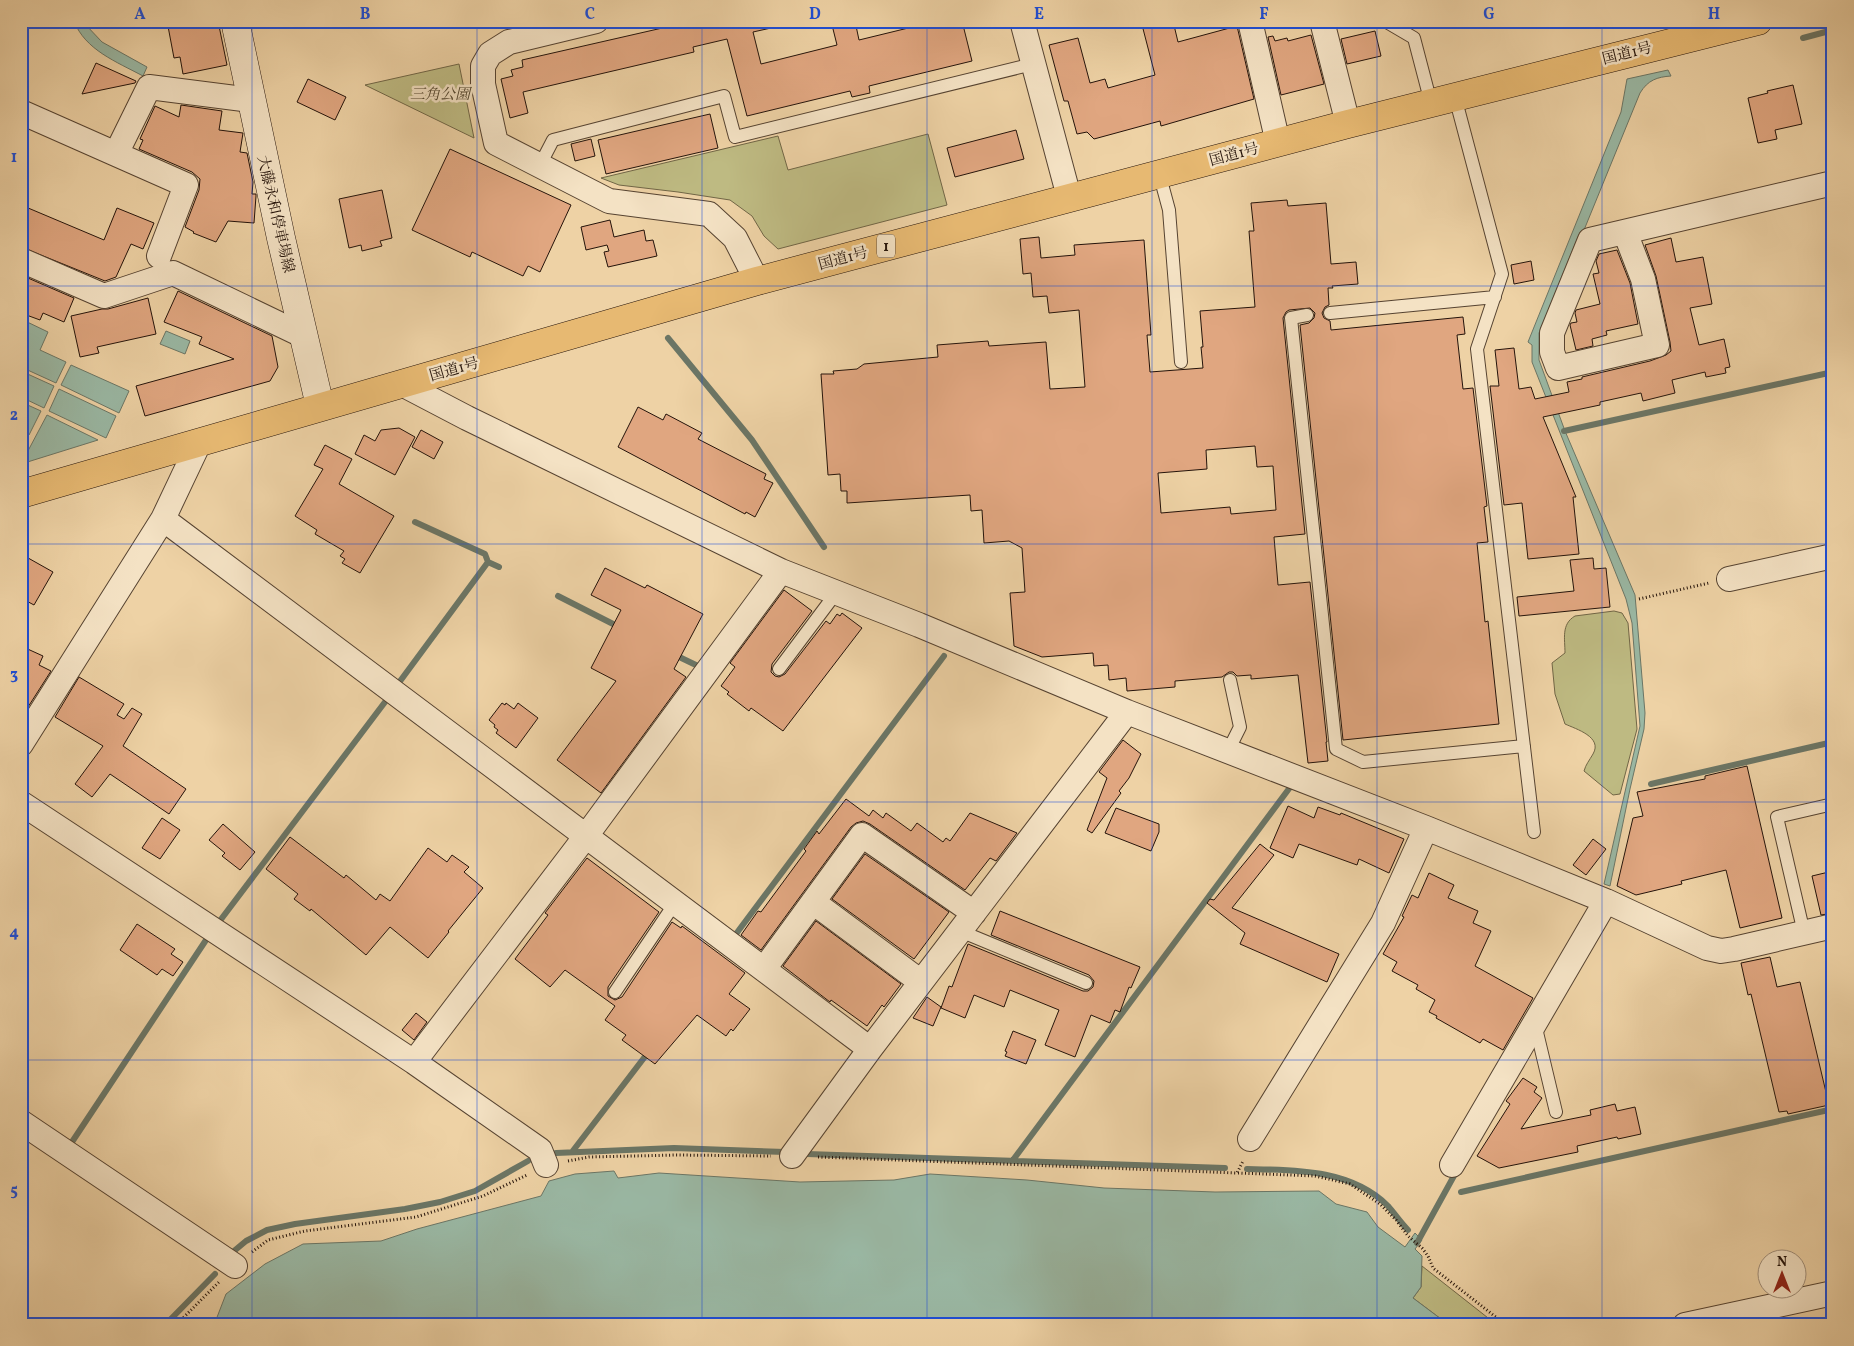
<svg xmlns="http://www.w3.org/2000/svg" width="1854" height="1346" font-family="Vollkorn,'Noto Serif JP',serif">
<rect width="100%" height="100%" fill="#eed2a5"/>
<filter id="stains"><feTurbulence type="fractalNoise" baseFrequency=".004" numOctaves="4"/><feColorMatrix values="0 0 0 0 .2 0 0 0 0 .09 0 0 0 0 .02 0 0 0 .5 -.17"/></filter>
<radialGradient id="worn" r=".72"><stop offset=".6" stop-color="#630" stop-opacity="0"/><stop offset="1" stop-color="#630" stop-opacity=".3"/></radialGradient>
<path fill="#beba82" stroke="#716646" d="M459,64L474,138L365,85Z
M928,134L947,205L778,249L764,236L752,216L730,200L678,192L619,185L601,178L778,136L788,170Z
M1614,611L1622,613L1628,623L1637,729L1620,794L1613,795L1584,771C1586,764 1589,761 1593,754C1603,737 1576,729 1565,724L1555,694L1552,663L1565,653C1565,639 1561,624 1575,616Z
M1422,1266L1497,1325H1449L1413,1298L1421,1287Z"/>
<path fill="#9ab8a4" stroke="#6b7666" d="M74,21H84L85,24L102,42L147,67L143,76C117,62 85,50 74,21Z
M1668,70L1671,76C1657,77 1648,80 1640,93L1584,230L1580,232L1539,333V360L1565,431L1635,595L1645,713L1644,729L1630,789L1610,886L1604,884L1640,726L1632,623L1626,599L1532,362V345L1528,342L1621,112L1627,79Z
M21,319L48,332L40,350L66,362L56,383L21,367Z
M166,331L190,341L185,354L160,344Z
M71,365L129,391L119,413L61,385Z
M21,371L54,386L44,408L21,397Z
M59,389L116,416L106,438L49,411Z
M21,402L41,411L29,435L21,432Z
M47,415L98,440L21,464Z
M614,1171L618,1178L659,1173L800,1182L894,1180L930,1174L1027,1180L1104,1188L1215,1192L1319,1191L1336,1204L1367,1212L1378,1227L1405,1247L1415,1233L1422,1240L1415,1249L1422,1256L1421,1287L1413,1298L1449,1325H214L226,1294L265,1264L303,1244L381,1241L417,1229L541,1196L549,1181L575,1174Z"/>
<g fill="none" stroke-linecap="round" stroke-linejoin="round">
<path stroke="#6b7666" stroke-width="6" d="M1803,38L1833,30
M668,338L752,440L824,547
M1564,431L1833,372
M415,522L485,554L488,562
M558,596L619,627
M673,654L698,666
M395,688L488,562L499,567
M1651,784L1833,742
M219,922L385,702
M733,938L944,656
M68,1148L208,937
M572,1152L650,1050
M556,1153L674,1148L785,1152
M807,1154L1225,1168
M1013,1160L1291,786
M1247,1169C1295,1170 1351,1169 1388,1206C1395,1214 1401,1223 1408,1230
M1461,1192L1833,1109
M1417,1243L1455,1174
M228,1256L246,1241L267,1230L295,1224L405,1209L440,1202L475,1191L528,1161
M165,1325L215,1274"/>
</g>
<path fill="#e0a680" stroke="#24130a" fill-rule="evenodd" d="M167,21H218L227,65L183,74L180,57L174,58Z
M693,21H771V28L753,32L761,64L837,45L831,21H855L859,40L937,21H962L972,61L869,86L870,93L852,97L850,91L747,116L727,39L693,47L694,52L523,92L528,113L510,118L501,79L513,76L511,70L523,67L522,60Z
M1141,21H1173L1178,42L1237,26L1254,99L1161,126L1160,121L1094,139L1087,132L1077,134L1068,101H1064L1049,45L1078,38L1090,83L1105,79L1108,88L1155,75Z
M1375,31L1381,56L1347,64L1341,39Z
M1311,35L1324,84L1281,95L1268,37L1273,36L1275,41L1287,38L1288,41Z
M96,63L136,81L135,83L82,94Z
M308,79L346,97L335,120L297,102Z
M1793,85L1802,124L1775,130L1777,139L1758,143L1748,98L1768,93L1767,91Z
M181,105L222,111L219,130L243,133L240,152L247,153L253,182L252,194H256V196L254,223L228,221L216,242L193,233L194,232L185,227L199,190L200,179L192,172L139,149L143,140L140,139L155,106L179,117Z
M710,114L718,148L606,174L598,140Z
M1016,130L1024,159L955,177L947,148Z
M591,139L595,156L575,161L571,144Z
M450,149L571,205L540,272L528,266L523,276L472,252L470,257L412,230Z
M382,190L392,238L380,241L382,246L362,251L361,245L349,248L339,199Z
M1287,200L1288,206L1326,203L1331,264L1356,262L1358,284L1332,286L1333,288H1328L1329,305L1325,307L1322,313L1324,318L1330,321L1331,330L1463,317L1465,334L1457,335L1463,389L1473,388L1487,506L1484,507L1488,542L1477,543L1485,622L1488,621L1499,724L1343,740L1300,325L1309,323L1314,318L1315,313L1310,308L1289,310L1286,312L1283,318L1305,534L1274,537L1278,585L1310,582L1327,742H1326L1328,761L1308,763L1298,675L1251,679V675L1237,676L1233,672H1229L1222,677L1175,681V687L1127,691L1126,678L1109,680L1108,665L1094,666L1093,653L1042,657L1014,646L1010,593L1025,592L1022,548L1009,541L984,543L982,510L971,511L970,495L847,503V491H841L840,474L828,475L821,374H834L833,371L857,369L864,364L938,357L937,345L988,341L989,346L1046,342L1050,389L1085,387L1079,310L1049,313L1047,296L1033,297L1031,273L1023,274L1020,239L1039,237L1041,258L1075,255L1074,245L1144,240L1151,335H1147L1150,372L1203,368L1201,347H1203L1200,311L1255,307L1249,231H1254L1251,203ZM1255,446L1257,467L1273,466L1276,510L1231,514L1230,507L1161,513L1158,473L1207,469L1206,450Z
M21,205L104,240L117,208L154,223L143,249L131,244L116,277L105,281L21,247Z
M610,220L614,237L644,230L646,241L653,240L657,256L608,267L604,252L609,251L607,245L586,250L581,227Z
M1671,238L1676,262L1703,257L1712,304L1690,308L1699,345L1724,339L1730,367L1725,368L1726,373L1706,377L1705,372L1672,380L1675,393L1643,401L1641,393L1600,402V405L1543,417L1576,497H1573L1579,554L1528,559L1522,503L1504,505L1490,386H1499L1495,350L1514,348L1519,389L1531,387L1535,399L1569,392L1567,382L1582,379V377L1650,361L1666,355L1671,351L1670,342L1656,276L1645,245Z
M1617,250L1630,283L1638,324L1606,331L1607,335L1592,339L1593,346L1576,350L1570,325L1571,323L1577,322L1575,313L1576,310L1600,304L1593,274L1599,273L1596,261L1599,254Z
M1531,261L1534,280L1514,284L1511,265Z
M21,275L74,298L64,322L43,313L40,320L21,313Z
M178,291L272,336L278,367L270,381L145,416L136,386L234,359L199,344L202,337L164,322Z
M148,298L156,334L97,347L99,353L80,357L71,316L102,309H108Z
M638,407L663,420L666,414L702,433L698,439L766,474L764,479L773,483L755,517L746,512L745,514L618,447Z
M399,428L415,437L395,475L355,454L364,435L375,441L381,430Z
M421,430L443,442L434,459L412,447Z
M325,445L352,459L339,484L394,516L360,573L342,563L345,559L340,556L344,551L315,534L317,530L295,516L323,469L314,465Z
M21,554L53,572L34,605L21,598Z
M1593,558L1594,569L1606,568L1610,607L1519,616L1517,597L1574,591L1570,560Z
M605,568L645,588L647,585L703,614L674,669L686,677L601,793L557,760L616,681L591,668L621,610L591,595Z
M784,590L812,611L772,664L771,672L775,676L779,677L785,674L826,621L830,624L837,614L840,616L842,613L862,628L783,731L751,708L749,711L727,694L729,692L721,686L735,667L730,663Z
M21,646L43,656L39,665L51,671L21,718Z
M79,677L124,704L117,715L124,719L132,708L142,714L123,746L186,789L169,814L110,774L92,797L75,784L103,746L55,717Z
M502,703L505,705L506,703L514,709L518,703L538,718L516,748L496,733L498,730L494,727L495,725L489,720Z
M1123,740L1141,754L1129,778L1119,791L1121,793L1092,833L1087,830L1107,778L1099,772Z
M1747,766L1782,918L1740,928L1726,870L1681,881L1682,884L1636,895L1617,886L1633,818L1643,816L1637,792L1705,779V776Z
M846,799L869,816L873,810L883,818L886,813L911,831L917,823L943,842L946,838L950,841L970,813L1017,833L996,861L990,858L965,890L870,824L863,821L856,823L851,827L761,950L741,935L758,911L761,912L806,851L804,849L817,831L819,834Z
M1288,806L1314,818L1318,807L1340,815L1341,813L1404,839L1389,873L1359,859L1357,865L1299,844L1293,858L1270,848Z
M1116,808L1159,824V832L1151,851L1105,833Z
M162,818L180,830L160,859L142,848Z
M223,824L255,852L240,870L222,856L225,853L209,840Z
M290,837L344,878L346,875L376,900L380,894L390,901L428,848L447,862L452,855L469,867L464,872L483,888L448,931L449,932L428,958L390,927L366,955L311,909L310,911L294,899L298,894L266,869Z
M1593,839L1606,849L1586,875L1573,865Z
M1260,844L1274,855L1232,908L1339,954L1327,982L1240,944L1245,933L1207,903L1210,899L1214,900Z
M865,854L949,912L914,959L832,899Z
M587,858L659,912L608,987V996L615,1000L622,997L672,922L681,928L682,926L745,973L729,994L750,1009L733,1031L731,1029L726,1036L697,1015L655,1064L622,1040L626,1035L605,1020L615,1006L565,970L550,987L515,959L548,915L545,913Z
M1833,871V913L1821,915L1812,876Z
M1429,873L1454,885L1448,898L1478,911L1473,923L1491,931L1475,966L1533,998L1503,1050L1483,1039L1480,1043L1436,1018L1437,1016L1429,1012L1435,1000L1416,989L1418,985L1392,971L1397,962L1383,954L1404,917L1402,916L1412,895L1418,898Z
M1000,911L1140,967L1131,988L1129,987L1120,1012L1115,1010L1110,1023L1091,1015L1075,1057L1045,1045L1059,1010L1010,990L1004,1007L974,995L965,1018L941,1008L949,986L952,987L968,944L1083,991H1088L1093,987L1094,981L1089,975L991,935Z
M816,921L901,984L884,1007L882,1005L867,1026L831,1000L830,1002L783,966Z
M137,924L175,949L171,954L183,962L173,976L162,969L157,975L120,950Z
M1770,957L1777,987L1800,982L1829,1105L1788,1114L1787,1111L1779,1112L1751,994L1748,995L1741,963Z
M927,997L941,1007L933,1026L913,1018Z
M416,1013L427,1022L414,1040L402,1030Z
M1013,1031L1036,1040L1026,1064L1005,1056L1007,1052L1005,1051Z
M1523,1078L1537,1087L1534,1092L1542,1098L1521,1129L1591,1115L1590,1110L1615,1104L1617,1111L1635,1107L1641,1134L1618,1139L1617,1137L1577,1146L1578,1152L1499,1168L1477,1156L1510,1104L1506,1101Z"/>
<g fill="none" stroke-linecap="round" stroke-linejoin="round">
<g stroke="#564331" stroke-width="14">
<path id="lane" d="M1385,21L1414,38L1431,103
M1455,97L1502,274L1477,349L1534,832
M540,165L553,140L724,96L735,137L1033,64
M1159,173L1169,210L1181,362
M1330,313L1495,297
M1307,315L1291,318L1336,749L1363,762L1524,746
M779,669L836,593
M1228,751L1240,727L1230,680
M960,931L1086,983
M1804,933L1777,817L1833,804
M615,992L675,903
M1535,1024L1556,1112"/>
</g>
<g stroke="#564331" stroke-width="26">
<path id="street" d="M596,21L509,42L490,54L483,66V84L496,143L609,201L709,214L735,238L757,281
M1022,21L1069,197
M1250,21L1278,143
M1322,21L1348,124
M21,112L186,185L159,256
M116,154L149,87L251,100
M1625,232L1643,279L1657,345L1558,368L1552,352V333L1590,240L1833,183
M21,260L104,296L173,273L304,336
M402,384L467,418L781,571L919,625L1127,712L1426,828L1606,901L1707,948L1721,951L1734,949L1833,926
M163,519L870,1049
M1729,579L1833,556
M21,744L163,519L199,443
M21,803L414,1062L540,1150L546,1165
M813,902L921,982
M764,969L862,835L974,913
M414,1062L586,836L781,571
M21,1122L235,1266
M1250,1139L1383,923L1426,828
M792,1156L870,1049L1127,712
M1452,1165L1606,901
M1685,1325L1833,1293"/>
</g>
<g stroke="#24130a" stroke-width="29">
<path id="secondary" d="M235,21L281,238L320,406"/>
</g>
<g stroke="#24130a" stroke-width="29">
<path id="highway" d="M21,494L757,281L1348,124L1758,21"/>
</g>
<path stroke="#24130a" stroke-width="3" stroke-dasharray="1 2.5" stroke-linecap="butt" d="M1639,599L1709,583
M818,1157L1237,1173L1243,1161
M568,1161L589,1157L677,1155L771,1156
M1238,1173L1315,1176L1350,1184L1380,1204L1396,1220L1408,1236L1422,1248L1428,1256L1433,1268L1506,1325
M252,1252L268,1240L305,1231L416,1217L483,1196L527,1175
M176,1325L220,1281"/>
<use href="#lane" stroke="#f4e2c4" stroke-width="12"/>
<use href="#street" stroke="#f4e2c4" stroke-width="24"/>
<use href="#secondary" stroke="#f4e2c4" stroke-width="28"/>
<use href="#highway" stroke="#e7b972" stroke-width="28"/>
</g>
<path fill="none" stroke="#1d4ed8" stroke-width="1" stroke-opacity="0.55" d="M252,21V1325M477,21V1325M702,21V1325M927,21V1325M1152,21V1325M1377,21V1325M1602,21V1325M21,286H1833M21,544H1833M21,802H1833M21,1060H1833"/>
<g text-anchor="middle" stroke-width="5" stroke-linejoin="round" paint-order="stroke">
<rect fill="#f4e2c4" stroke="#625142" stroke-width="1" x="877" y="234.5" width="18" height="23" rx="4"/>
<g font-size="14" font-weight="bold" fill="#24130a">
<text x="886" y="251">1</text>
</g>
<g font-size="15" fill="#24130a" stroke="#f4e2c4">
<text transform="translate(1627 53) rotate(-14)" y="5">国道1号</text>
<text transform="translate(1234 154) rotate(-15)" y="5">国道1号</text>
<text transform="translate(276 214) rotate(77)" y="5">大藤永和停車場線</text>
<text transform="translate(843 258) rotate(-15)" y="5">国道1号</text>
<text transform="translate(454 369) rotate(-16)" y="5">国道1号</text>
</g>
<g font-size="15" font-style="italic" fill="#52452e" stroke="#f4e2c4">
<text x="440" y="99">三角公園</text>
</g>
</g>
<rect width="1854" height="1346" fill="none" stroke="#eed2a5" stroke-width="55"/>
<g transform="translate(1782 1274)"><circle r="24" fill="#f4e2c4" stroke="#a18f7a"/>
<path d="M0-4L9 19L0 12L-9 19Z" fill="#8f2418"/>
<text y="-8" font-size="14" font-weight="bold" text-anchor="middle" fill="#24130a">N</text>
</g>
<rect x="28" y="28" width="1798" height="1290" fill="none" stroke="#1d4ed8" stroke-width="2"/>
<g font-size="16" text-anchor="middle" font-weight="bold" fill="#1d4ed8">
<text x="140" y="19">A</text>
<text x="365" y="19">B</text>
<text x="590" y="19">C</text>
<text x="815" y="19">D</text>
<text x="1039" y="19">E</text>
<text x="1264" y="19">F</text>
<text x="1489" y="19">G</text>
<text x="1714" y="19">H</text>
<text x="14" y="162">1</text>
<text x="14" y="420">2</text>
<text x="14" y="679">3</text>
<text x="14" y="937">4</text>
<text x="14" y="1195">5</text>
</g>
<rect width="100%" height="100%" filter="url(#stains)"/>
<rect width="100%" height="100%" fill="url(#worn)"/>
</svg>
